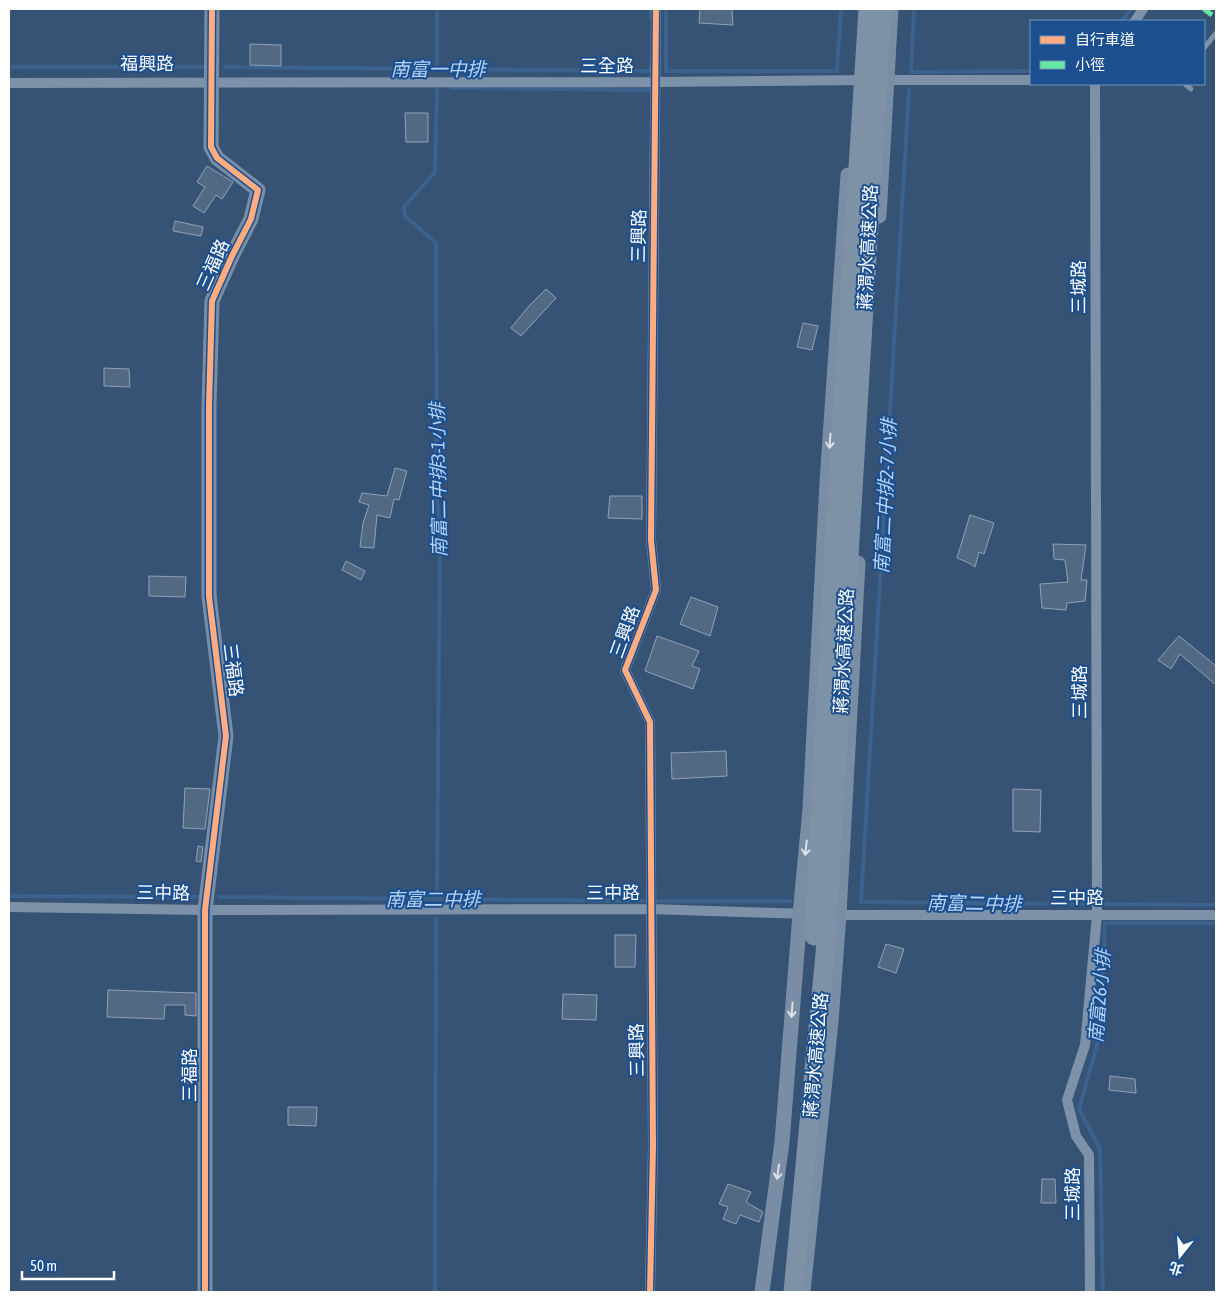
<svg xmlns="http://www.w3.org/2000/svg" width="1225" height="1301" font-family="'Asap Condensed','Noto Sans TC',sans-serif">
<rect width="100%" height="100%" fill="#365274"/>
<g fill="none" stroke-linecap="round" stroke-linejoin="round">
<path stroke="#3b618d" stroke-width="4" d="M666,9V71H837L841,9
M914,9L911,72L1031,71
M651,19V9
M1122,21L1131,9
M9,67H206
M225,67L651,71V66
M437,69V9
M451,88L650,90
M909,90L861,902L1088,904
M9,896L202,897
M219,897L647,901
M437,899L440,523L437,503L436,243L405,216L404,207L435,172L437,88
M658,901H790
M1104,904L1216,905
M435,1292L436,919
M1103,1292L1100,1149L1079,1109L1100,1034L1105,923H1216"/>
</g>
<path fill="#526984" stroke="#92a2b6" d="M700,9H732L733,25L699,23Z
M250,44L281,45V66L250,65Z
M405,113H428V142H406Z
M207,166L233,182L222,199L216,195L204,213L193,206L205,187L197,182Z
M175,221L203,227L201,236L173,231Z
M546,289L556,298L521,336L511,328L529,306Z
M803,323L818,326L812,350L797,347Z
M104,368L129,369L130,387L104,386Z
M395,468L407,471L399,500L394,499L390,518L377,515L374,548L360,547L363,523L369,505L359,502L362,493L387,496Z
M610,496H642V519L608,518Z
M970,515L994,523L984,554L979,552L975,567L969,563L957,558Z
M1053,544L1086,545L1081,580H1087L1085,601L1067,603L1066,610L1042,608L1040,584L1068,582L1065,560L1054,559Z
M346,561L365,571L361,580L342,570Z
M149,576L186,577L185,597L149,596Z
M691,597L718,607L710,636L680,624Z
M657,636L699,651L692,666L700,669L693,689L645,671Z
M1179,636L1216,666V685L1180,654L1171,669L1158,660Z
M726,751L727,776L672,779L671,753Z
M185,788L210,789L205,829L183,828Z
M1013,789L1041,790L1040,832L1013,831Z
M198,846L203,847L201,862L196,861Z
M615,935H636L635,967H615Z
M886,944L904,949L896,973L878,967Z
M108,990L196,993V1016L185,1015V1005H165L164,1019L107,1017Z
M563,994L597,995L596,1020L562,1019Z
M183,1072H193L192,1083H182Z
M1110,1076L1135,1079L1136,1093L1109,1090Z
M288,1107H317L316,1126L288,1125Z
M1042,1179H1055L1056,1203H1041Z
M728,1184L751,1192L746,1202L763,1212L759,1222L740,1215L736,1224L723,1219L728,1207L719,1204Z"/>
<g fill="none" stroke-linecap="round" stroke-linejoin="round">
<path stroke="#7d92a8" stroke-width="5" d="M1204,48L1216,33
M1185,84L1191,89"/>
<path stroke="#7d92a8" stroke-width="10" d="M1135,21L1143,9
M882,80H1031
M9,83L656,82L868,80
M9,907L205,910L650,909L805,914
M835,915H1216
M650,1292L653,1145L650,722L625,670L656,590L651,540L656,9
M1090,1292L1089,1155L1076,1136L1067,1100L1085,1045L1097,915L1095,84"/>
<path stroke="#798da4" stroke-width="15" d="M879,216L891,9
M205,1292V910L226,736L209,596V406L212,301L232,256L251,219L258,190L217,158L211,147L212,9
M762,1292L782,1142L800,914L810,809L827,482L848,175
M803,1292L831,1022L839,915L858,563"/>
<path stroke="#7e92a7" stroke-width="19" d="M814,936L833,565L868,9
M793,1292L825,954L882,9"/>
<path stroke="#66e7a1" stroke-width="5" stroke-dasharray="10 5" stroke-linecap="butt" d="M1204,9L1216,18"/>
<g stroke="#1b4f8f" stroke-width="9">
<path id="cycleway" d="M205,1292V910L226,736L209,596V406L212,301L232,256L251,219L258,190L217,158L211,147L212,9
M650,1292L653,1145L650,722L625,670L656,590L651,540L656,9"/>
</g>
<use href="#cycleway" stroke="#ffac80" stroke-width="6"/>
</g>
<defs><path id="oneway-shaft" d="M-6 0H5M1.5-3L5.5 0L1.5 3" fill="none" stroke-width="1.6" stroke-linecap="round" stroke-linejoin="round" transform="scale(1.25)"/></defs>
<g stroke="#dee2e8">
<use href="#oneway-shaft" transform="translate(830 441) rotate(94)"/>
<use href="#oneway-shaft" transform="translate(806 848) rotate(96)"/>
<use href="#oneway-shaft" transform="translate(792 1010) rotate(94)"/>
<use href="#oneway-shaft" transform="translate(778 1172) rotate(98)"/>
</g>
<g text-anchor="middle" stroke-width="4" stroke-linejoin="round" paint-order="stroke">
<g font-size="18" fill="#fff" stroke="#1b4f8f">
<text x="147" y="70">福興路</text>
<text x="607" y="72">三全路</text>
<text transform="translate(639 236) rotate(-89)" y="6">三興路</text>
<text transform="translate(868 247) rotate(-87)" y="6">蔣渭水高速公路</text>
<text transform="translate(213 265) rotate(-66)" y="6">三福路</text>
<text transform="translate(1079 287) rotate(-90)" y="6">三城路</text>
<text transform="translate(625 632) rotate(-70)" y="6">三興路</text>
<text transform="translate(844 651) rotate(-87)" y="6">蔣渭水高速公路</text>
<text transform="translate(233 670) rotate(83)" y="6">三福路</text>
<text transform="translate(1080 692) rotate(-90)" y="6">三城路</text>
<text transform="translate(163 893) rotate(1)" y="6">三中路</text>
<text x="613" y="899">三中路</text>
<text x="1077" y="904">三中路</text>
<text transform="translate(637 1050) rotate(-91)" y="6">三興路</text>
<text transform="translate(816 1055) rotate(-85)" y="6">蔣渭水高速公路</text>
<text transform="translate(190 1075) rotate(-90)" y="6">三福路</text>
<text transform="translate(1073 1194) rotate(-90)" y="6">三城路</text>
</g>
<g font-size="19" font-style="italic" fill="#b5d3f5" stroke="#1b4f8f">
<text x="438" y="76">南富一中排</text>
<text transform="translate(438 480) rotate(-91)" y="7">南富二中排3-1小排</text>
<text transform="translate(885 496) rotate(-87)" y="7">南富二中排2-7小排</text>
<text x="433" y="906">南富二中排</text>
<text transform="translate(974 903) rotate(1)" y="7">南富二中排</text>
<text transform="translate(1099 996) rotate(-85)" y="7">南富26小排</text>
</g>
</g>
<rect width="1225" height="1301" fill="none" stroke="#ffffff" stroke-width="20"/>
<rect x="1030" y="20" width="175" height="65" fill="#1b4f8f" stroke="#7695bc"/>
<rect x="1040" y="36" width="25" height="8" fill="#ffac80" stroke="#7695bc"/>
<text x="1075" y="45" font-size="15" fill="#ffffff">自行車道</text>
<rect x="1040" y="61" width="25" height="8" fill="#66e7a1" stroke="#7695bc"/>
<text x="1075" y="70" font-size="15" fill="#ffffff">小徑</text>
<g transform="translate(1180 1256) rotate(197)" stroke="#1b4f8f" stroke-width="4" paint-order="stroke">
<path d="M0-4L9 19L0 12L-9 19Z" fill="#ffffff"/>
<text y="-8" font-size="14" font-weight="bold" text-anchor="middle" fill="#ffffff">北</text>
</g>
<path d="M22 1271v8h92v-8" fill="none" stroke="#ffffff" stroke-width="2.5"/>
<text x="30" y="1271" font-size="15" fill="#ffffff" stroke="#1b4f8f" stroke-width="4" paint-order="stroke">50 m</text>
</svg>
